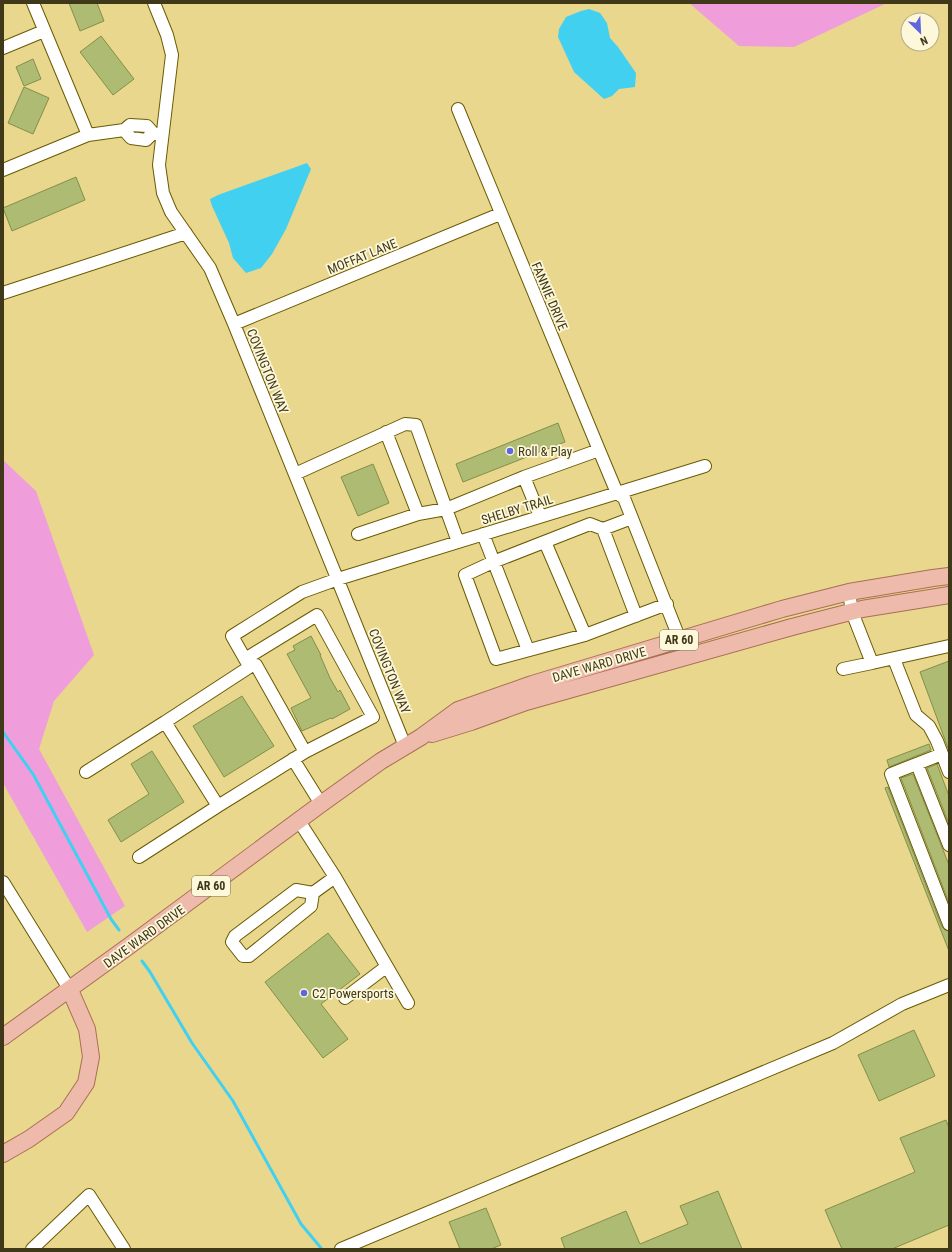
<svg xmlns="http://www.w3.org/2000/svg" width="952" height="1252" font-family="'Roboto Condensed',sans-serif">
<rect width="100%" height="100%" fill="#e8d78d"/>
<path fill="#f09ddb" d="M689,3H887L794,47L739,46Z
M3,460L36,491L94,655L54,701L39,749L125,906L87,932L3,783Z"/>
<path fill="#42d0f0" d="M589,9L600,13L607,23L610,38L618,47L636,73L635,87L619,89L612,96L604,99L574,72L558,37L559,29L566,17L581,11Z
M307,163L311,169L286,229L272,254L261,268L246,273L233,258L229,243L212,206L210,199L218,195Z"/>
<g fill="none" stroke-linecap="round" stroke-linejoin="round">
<path stroke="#42d0f0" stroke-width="3" d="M3,732L33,774L111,919L119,930
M142,961L150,972L192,1043L233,1101L301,1224L321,1248"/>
</g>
<path fill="#aebb73" stroke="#848f49" d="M69,3H97L104,21L80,31Z
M101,36L134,79L113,95L80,52Z
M33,59L41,79L24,86L16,67Z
M24,87L49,98L33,134L8,123Z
M76,177L85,200L12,231L3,208Z
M558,423L565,442L463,482L456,464Z
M373,464L389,503L358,516L341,477Z
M311,636L321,655H320L330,678L338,692L340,690L350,709L332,719L331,718L302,731L291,708L311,698L287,654L295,650L293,646Z
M949,661V748H948L920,672Z
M242,696L274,746L224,777L193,726Z
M929,744L931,750L889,767L887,760Z
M152,751L184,802L121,842L108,820L149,794L131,764Z
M937,764L949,796V824L927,768Z
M913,774L949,865V903L901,778Z
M888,787L942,927L945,930L949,931V951L885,788Z
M328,933L360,974L321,1004L348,1039L323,1058L265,982Z
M914,1030L935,1076L879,1101L858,1055Z
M946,1120L949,1128V1225L892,1249H842L825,1210L915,1172L900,1138Z
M718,1191L742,1249H565L561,1238L626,1211L640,1244L688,1224L680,1206Z
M486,1208L501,1245L491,1249H460L449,1222Z"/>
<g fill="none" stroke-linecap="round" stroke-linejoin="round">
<g stroke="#6a5a02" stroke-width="14">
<path id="minor" d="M33,3L88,135
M154,3L167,35L172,55L159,165L163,193L171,212L210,268L234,324L405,746
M3,48L44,31
M458,109L599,450L617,493L624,498L680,640
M124,130L131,138L146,140L153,133
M3,170L88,135L124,130L130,125L147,126L153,133L161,135
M3,293L186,233
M234,324L500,214
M386,432L418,514
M295,474L405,424L416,425L458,542
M524,477L540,516
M632,518L603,529L590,524L493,562L465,575L496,659L585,635L667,604
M603,529L636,616
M358,534L418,514L446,509L524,477L599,450
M483,534L528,650
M545,542L585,635
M849,592L852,612L872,663L949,646
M245,659L317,615L373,717L305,752L218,806L165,722L251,666L256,665L305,752
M894,659L916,715L929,726L937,741L949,772
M249,666L232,636L302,592L338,579L705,466
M843,669L872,663
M942,754L891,774L949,924
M293,759L321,804
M917,764L949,845
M86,772L165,722
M299,821L335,877L408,1003
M139,857L218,806
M3,882L70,990
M313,893L296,890L235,936L232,942L243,956H249L311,906L313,893L335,877
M345,998L386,967
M32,1249L89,1195L124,1249
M341,1249L833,1043L902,1004L949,985"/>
</g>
<g stroke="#a96f54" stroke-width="18">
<path id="major" d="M432,734L471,722L526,702L792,627L862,609L949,595
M3,1037L129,946L321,804L381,761L421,737L458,710L532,684L782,609L849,592L933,578L949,576
M3,1154L29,1139L66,1113L86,1083L91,1057L87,1029L70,990"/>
</g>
<use href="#minor" stroke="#fff" stroke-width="12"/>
<use href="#major" stroke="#eebaab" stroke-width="16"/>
</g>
<g fill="#5f66de" stroke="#fef8db" stroke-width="1.5">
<circle cx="510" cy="451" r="4"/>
<circle cx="304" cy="993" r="4"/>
</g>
<g text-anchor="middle" stroke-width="3.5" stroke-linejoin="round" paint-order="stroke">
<g fill="#fef8db" stroke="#787253" stroke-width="1">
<rect x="660" y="630" width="38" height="20" rx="3"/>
<rect x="192" y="876" width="38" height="20" rx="3"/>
</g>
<g font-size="12" font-weight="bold" fill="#3f3819">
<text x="679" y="644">AR 60</text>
<text x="211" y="890">AR 60</text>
</g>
<g font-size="13" fill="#3f3819" stroke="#fef8db">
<text transform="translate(362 256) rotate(-22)" y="5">MOFFAT LANE</text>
<text transform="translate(550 296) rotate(67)" y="5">FANNIE DRIVE</text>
<text transform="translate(268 371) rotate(68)" y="5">COVINGTON WAY</text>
<text transform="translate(517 509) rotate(-17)" y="5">SHELBY TRAIL</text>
<text transform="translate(599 664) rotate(-16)" y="5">DAVE WARD DRIVE</text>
<text transform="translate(390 671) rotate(68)" y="5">COVINGTON WAY</text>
<text transform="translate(144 936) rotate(-36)" y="5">DAVE WARD DRIVE</text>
</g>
<g font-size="13" fill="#3f3819" stroke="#fef8db" text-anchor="start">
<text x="518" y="456">Roll &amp; Play</text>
<text x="312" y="998">C2 Powersports</text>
</g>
</g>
<rect width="952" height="1252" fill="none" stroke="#3f3819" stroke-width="8"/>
<g transform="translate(920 32) rotate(156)"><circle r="19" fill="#fef8db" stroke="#b2ab8d"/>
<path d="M0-3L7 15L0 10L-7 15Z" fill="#5f66de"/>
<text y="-6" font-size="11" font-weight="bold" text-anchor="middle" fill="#3f3819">N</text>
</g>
</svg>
